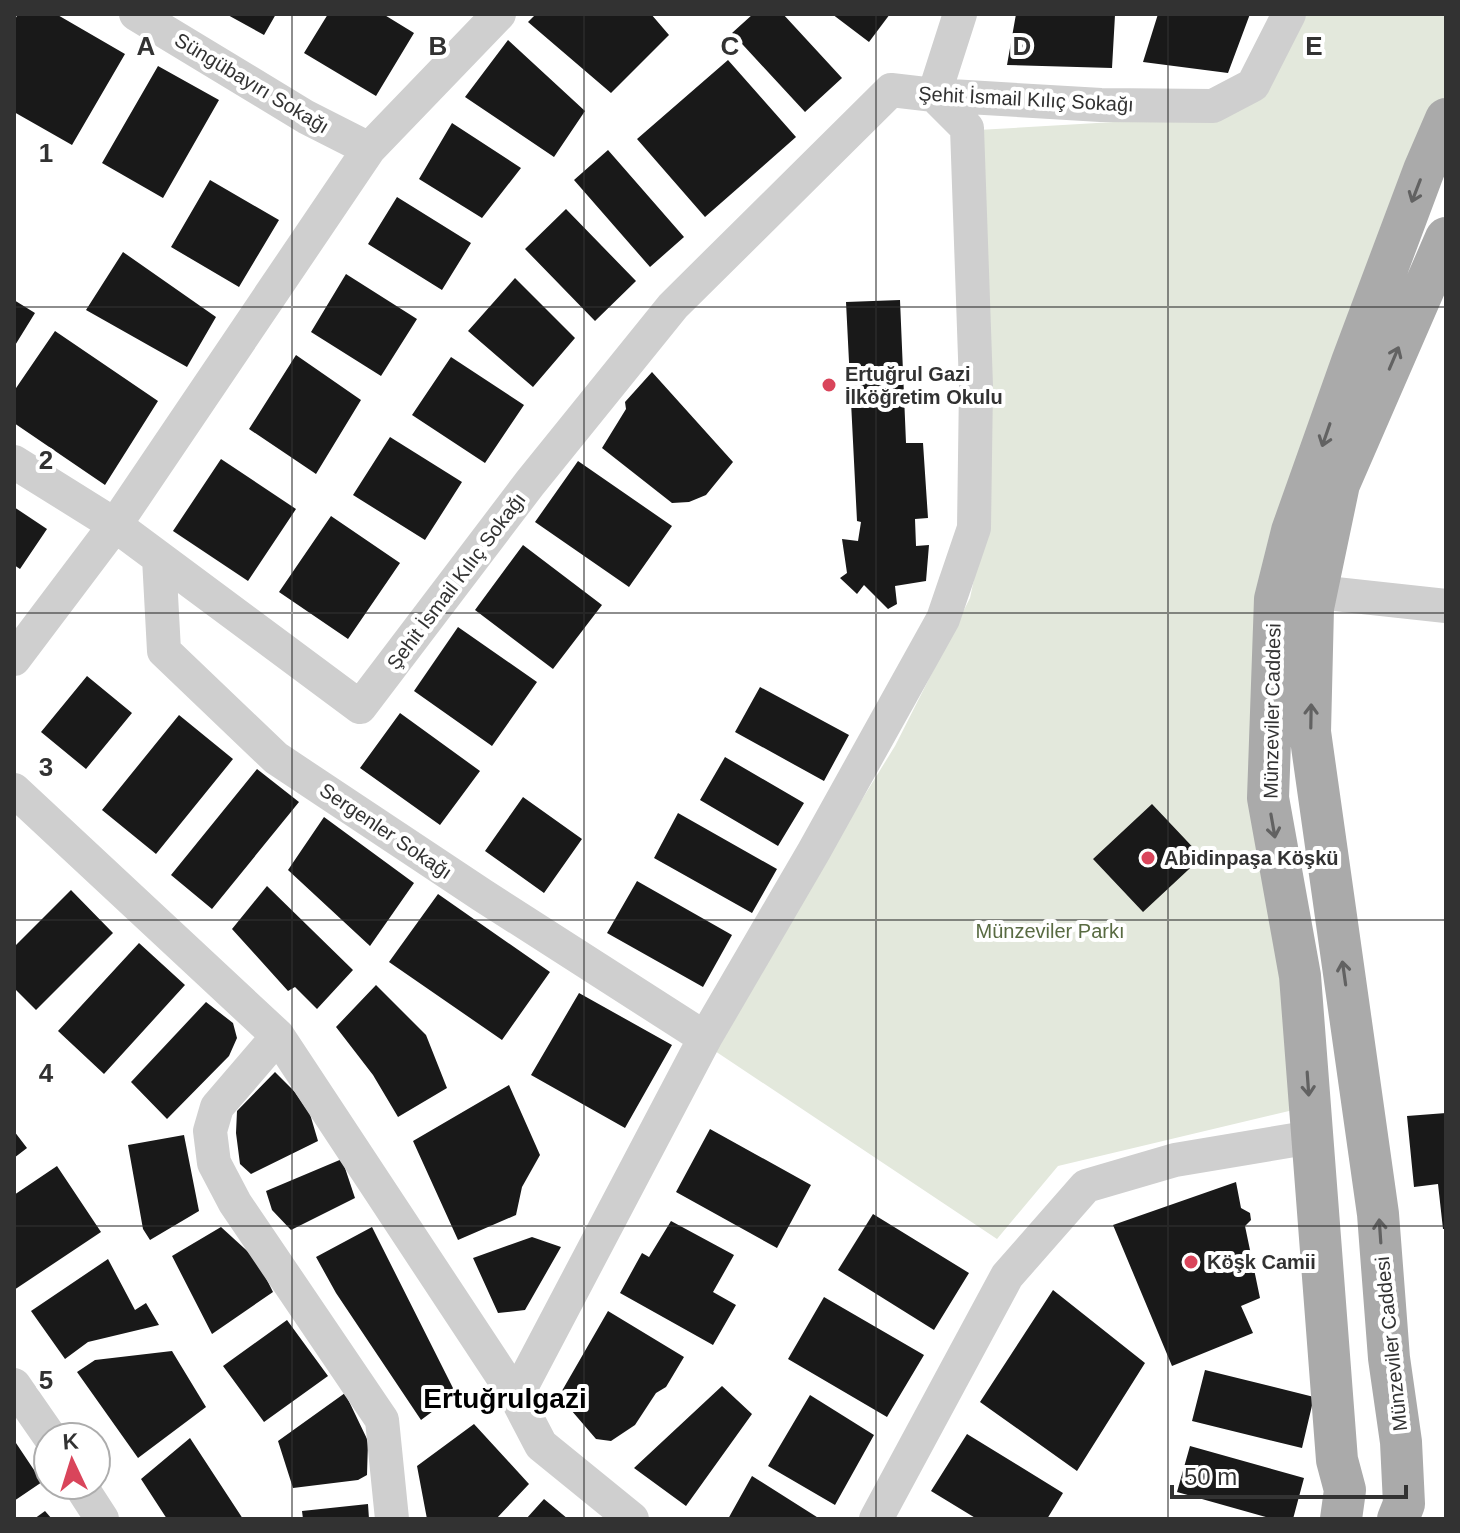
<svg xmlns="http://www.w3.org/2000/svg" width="1460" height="1533" font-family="Helvetica,sans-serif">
<rect width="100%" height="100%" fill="#fff"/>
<path fill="#e3e8dc" d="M1296,14H1446V100L1266,603L1306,1107L1058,1166L997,1239L709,1047L895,746L970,598L987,518L978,130L1216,116Z"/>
<path fill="#191919" d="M18,14H56L125,54L72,145L14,112V21Z
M226,14H276L264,35Z
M328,14H383L414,33L376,96L304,53Z
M536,14H651L669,35L611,93L528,22Z
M753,14H783L842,78L805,112L732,33Z
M832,14H890L869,42Z
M1016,14L1115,15L1112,68L1007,65Z
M1158,14H1250L1228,73L1143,62Z
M508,40L585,111L554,157L465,97Z
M728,60L796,137L705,217L637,139Z
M158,66L219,100L163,198L102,163Z
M452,123L521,168L482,218L419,179Z
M608,150L684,237L650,267L574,180Z
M210,180L279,220L239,287L171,247Z
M397,197L471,243L442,290L368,244Z
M566,209L636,281L595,321L525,249Z
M123,252L216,317L187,367L86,310Z
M346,274L417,319L381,376L311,332Z
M515,278L575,338L533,387L468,331Z
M14,300L35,313L14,347Z
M900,300L906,443H923L928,518L915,519L916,546L929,545L926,581L895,586L897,604L888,609L864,585L857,594L840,578L847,573L842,539L858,541L861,522L857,521L846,302Z
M55,331L158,401L105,485L14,423V391Z
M296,355L361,400L316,474L249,429Z
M451,357L524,405L485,463L412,415Z
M652,372L733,462L706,495L689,502L672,503L602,448L626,409L625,402Z
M390,437L462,482L425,540L353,495Z
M221,459L296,509L248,581L173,531Z
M578,461L672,526L629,587L535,522Z
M14,507L47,529L20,569L14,565Z
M331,516L400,563L348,639L279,592Z
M523,545L602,605L553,669L475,610Z
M458,627L537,682L492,746L414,691Z
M87,676L132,713L86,769L41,732Z
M760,687L849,735L824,781L735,732Z
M400,713L480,771L440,825L360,768Z
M179,715L233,759L156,854L102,810Z
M725,757L804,803L778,846L700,800Z
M257,769L299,802L212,909L171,875Z
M523,797L582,839L544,893L485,851Z
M1152,804L1202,857L1143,912L1093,859Z
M678,813L777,869L752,913L654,858Z
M324,817L414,883L370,946L288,870Z
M637,881L732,935L703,987L607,933Z
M267,886L353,970L317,1009L295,987L288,991L232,929Z
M71,890L113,933L36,1010L14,988V947Z
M438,894L550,972L502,1040L389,962Z
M139,943L185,985L104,1074L58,1031Z
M376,985L426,1035L447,1088L398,1117L373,1075L336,1027Z
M579,993L672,1045L625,1128L531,1075Z
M206,1002L233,1023L237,1038L229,1056L167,1119L131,1082Z
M275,1072L295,1092L310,1114L318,1141L251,1174L240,1164L236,1133L237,1111Z
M509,1085L540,1155L522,1187L516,1215L458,1240L413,1141Z
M1446,1113V1229H1443L1438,1184L1414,1187L1407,1116Z
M710,1129L811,1185L777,1248L676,1192Z
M14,1131L27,1148L14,1158Z
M184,1135L199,1211L150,1240L143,1229L128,1145Z
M342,1159L355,1198L291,1230L272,1210L266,1191Z
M57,1166L101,1232L14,1290V1195Z
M1236,1182L1241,1208L1250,1213L1251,1220L1245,1226L1260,1298L1241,1306L1253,1333L1172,1366L1113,1225Z
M873,1214L969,1273L934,1330L838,1270Z
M671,1221L734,1255L713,1292L736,1305L713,1345L620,1293L642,1253L649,1257Z
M221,1227L257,1260L273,1292L212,1334L172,1256Z
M372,1227L456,1394L421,1420L336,1293L316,1257Z
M532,1237L561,1247L525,1310L498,1313L473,1258Z
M108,1259L135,1310L146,1303L159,1325L88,1342L65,1359L31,1311Z
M1053,1290L1145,1363L1077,1471L980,1402Z
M824,1297L924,1355L887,1417L788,1359Z
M608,1311L684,1357L666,1387L656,1393L635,1425L611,1441L596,1439L559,1396Z
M287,1320L328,1376L264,1422L223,1366Z
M172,1351L206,1407L138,1458L77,1372L95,1360Z
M1205,1370L1314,1397L1302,1448L1192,1421Z
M722,1386L752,1414L686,1506L634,1468Z
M345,1393L368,1441L367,1475L358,1480L293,1488L278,1441Z
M810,1395L874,1435L835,1505L768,1466Z
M474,1424L529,1484L496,1519H427L417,1466Z
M967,1434L1063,1493L1047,1519H977L931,1491Z
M190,1438L243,1519H180L179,1517L176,1519H167L141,1479Z
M14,1440L42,1482L14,1501Z
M1190,1446L1304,1478L1293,1519H1273L1177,1492Z
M752,1476L820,1519H728Z
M544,1499L568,1519H526Z
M368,1504L369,1519H303L302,1511Z
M45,1511L52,1519H34Z"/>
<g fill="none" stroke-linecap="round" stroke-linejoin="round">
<path stroke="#cfcfcf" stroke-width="34" d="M136,14L306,117L369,149
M499,14L369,149L115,525L360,707L530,483L673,306L891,90L934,95L1101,105L1213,106L1253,85L1289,14
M14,462L115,525L14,659
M159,558L164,651L276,758L482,895L705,1038
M1317,592L1446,606
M14,790L278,1036L516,1397L541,1445L632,1519
M278,1036L217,1107L210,1131L214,1163L235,1203L382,1420L392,1519
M14,1385L50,1437
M516,1397L705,1038L814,851L943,619L974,528L976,386L967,128L934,95L960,14
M80,1485L102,1519
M876,1519L1007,1276L1086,1186L1175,1160L1312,1137"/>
<path stroke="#aaa" stroke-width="42" d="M1341,1519L1345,1490L1337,1460L1300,976L1268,798L1275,599L1292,531L1352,362L1424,170L1446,119
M1398,1519L1404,1504L1401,1442L1389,1358L1378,1214L1310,732L1313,608L1339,484L1446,238"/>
</g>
<defs><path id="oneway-shaft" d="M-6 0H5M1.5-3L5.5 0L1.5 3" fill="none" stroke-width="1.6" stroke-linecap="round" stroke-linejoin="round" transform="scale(2)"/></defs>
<g stroke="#626262">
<use href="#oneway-shaft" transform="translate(1416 191) rotate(111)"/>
<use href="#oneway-shaft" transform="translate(1394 358) rotate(-67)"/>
<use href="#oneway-shaft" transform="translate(1326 435) rotate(109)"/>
<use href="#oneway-shaft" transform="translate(1311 716) rotate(-89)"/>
<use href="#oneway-shaft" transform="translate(1273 826) rotate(80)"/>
<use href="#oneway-shaft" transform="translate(1344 973) rotate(-98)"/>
<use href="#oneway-shaft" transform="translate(1308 1084) rotate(86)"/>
<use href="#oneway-shaft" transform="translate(1380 1231) rotate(-94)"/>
</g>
<path fill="none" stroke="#323232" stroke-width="2" stroke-opacity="0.55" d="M292,14V1519M584,14V1519M876,14V1519M1168,14V1519M14,307H1446M14,613H1446M14,920H1446M14,1226H1446"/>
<g fill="#d9455b" stroke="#fff" stroke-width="3">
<circle cx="829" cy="385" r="8"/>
<circle cx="1148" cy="858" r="8"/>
<circle cx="1191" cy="1262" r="8"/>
</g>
<g text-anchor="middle" stroke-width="8" stroke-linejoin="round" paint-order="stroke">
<g font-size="20" fill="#323232" stroke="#fff">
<text transform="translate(252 83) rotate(31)" y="7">Süngübayırı Sokağı</text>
<text transform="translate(1026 99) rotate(3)" y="7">Şehit İsmail Kılıç Sokağı</text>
<text transform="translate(456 581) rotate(-53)" y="7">Şehit İsmail Kılıç Sokağı</text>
<text transform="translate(1272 711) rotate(-89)" y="7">Münzeviler Caddesi</text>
<text transform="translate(386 831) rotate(34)" y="7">Sergenler Sokağı</text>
<text transform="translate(1391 1344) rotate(-96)" y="7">Münzeviler Caddesi</text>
</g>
<g font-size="20" font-weight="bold" fill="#323232" stroke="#fff" text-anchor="start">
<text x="845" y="381">Ertuğrul Gazi<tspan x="845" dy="23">İlköğretim Okulu</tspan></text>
<text x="1164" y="865">Abidinpaşa Köşkü</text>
<text x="1207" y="1269">Köşk Camii</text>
</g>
<g font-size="20" fill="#596b42" stroke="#fff">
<text x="1050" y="938">Münzeviler Parkı</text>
</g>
<g font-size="28" font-weight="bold" fill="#000" stroke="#fff">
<text x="505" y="1408">Ertuğrulgazi</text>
</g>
</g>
<g font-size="26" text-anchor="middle" font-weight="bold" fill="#323232" stroke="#fff" stroke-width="8" stroke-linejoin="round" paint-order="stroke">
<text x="146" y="55">A</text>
<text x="438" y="55">B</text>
<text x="730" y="55">C</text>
<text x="1022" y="55">D</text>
<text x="1314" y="55">E</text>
<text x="46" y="162">1</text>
<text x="46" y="469">2</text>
<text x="46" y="776">3</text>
<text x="46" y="1082">4</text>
<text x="46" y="1389">5</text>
</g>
<rect width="1460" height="1533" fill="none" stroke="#323232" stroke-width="32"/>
<g transform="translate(72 1461) rotate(356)"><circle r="38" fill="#ffffff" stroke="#adadad" stroke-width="2"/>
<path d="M0-6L14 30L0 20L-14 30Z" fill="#d9455b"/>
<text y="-12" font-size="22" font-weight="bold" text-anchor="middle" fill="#323232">K</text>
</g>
<path d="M1172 1485v12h234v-12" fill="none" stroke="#323232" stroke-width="4"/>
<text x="1184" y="1485" font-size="24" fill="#323232" stroke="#ffffff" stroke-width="6" paint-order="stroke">50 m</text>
</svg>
